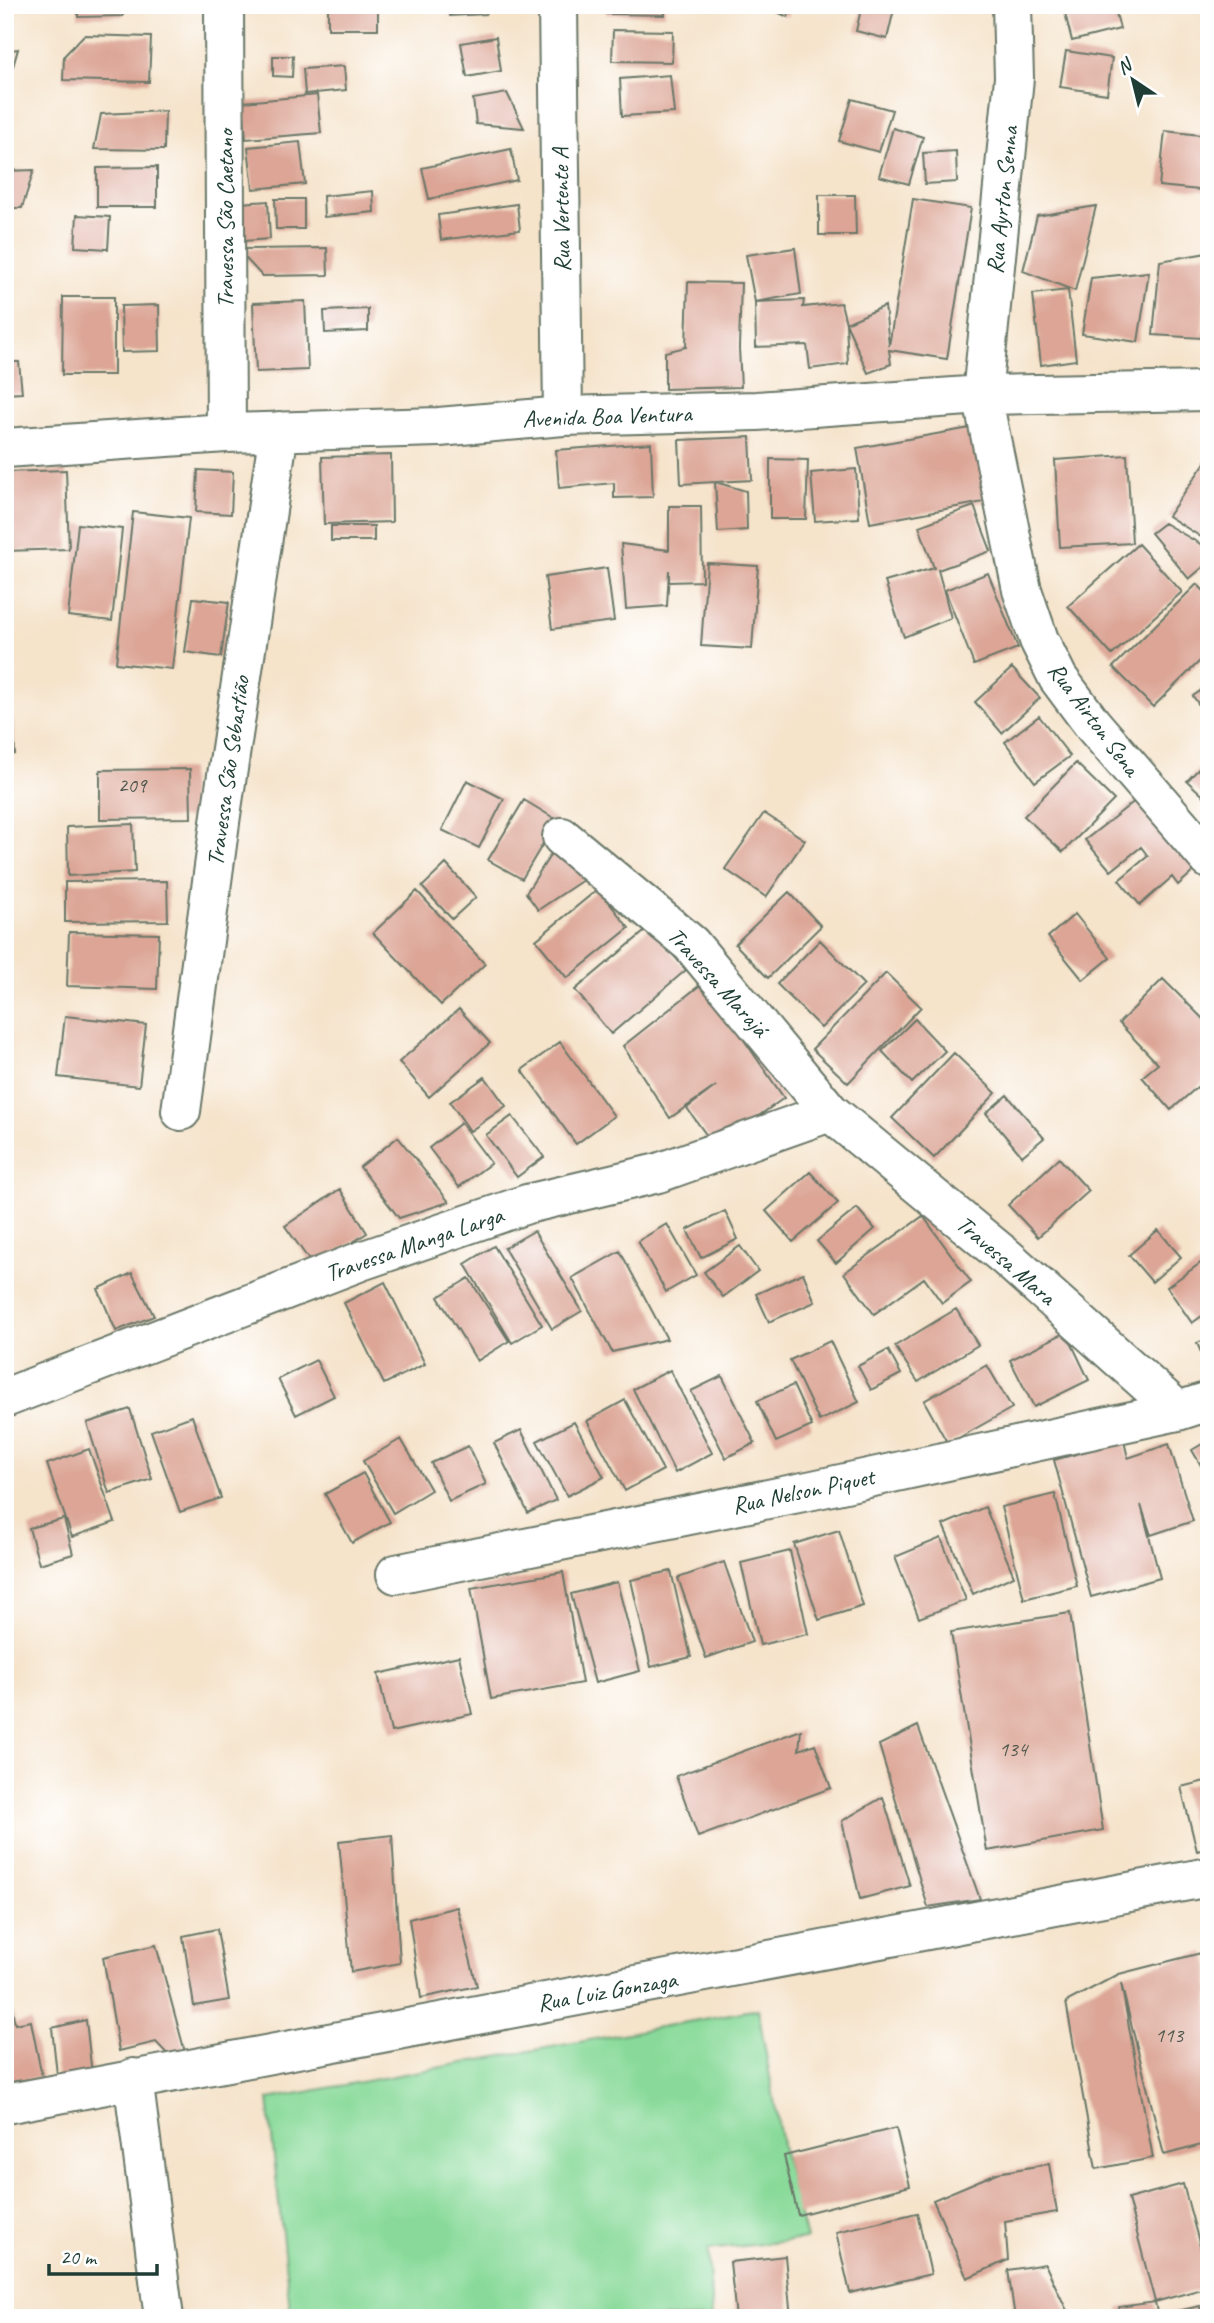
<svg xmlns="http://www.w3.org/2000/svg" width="1214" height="2323" font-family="Caveat,sans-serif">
<rect width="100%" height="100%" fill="#fff"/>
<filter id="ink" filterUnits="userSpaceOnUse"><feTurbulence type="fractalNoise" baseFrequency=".0143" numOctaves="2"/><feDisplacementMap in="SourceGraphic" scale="14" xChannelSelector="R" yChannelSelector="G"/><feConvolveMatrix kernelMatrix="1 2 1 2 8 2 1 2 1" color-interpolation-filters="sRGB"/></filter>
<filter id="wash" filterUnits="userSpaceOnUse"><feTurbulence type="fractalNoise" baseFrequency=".00686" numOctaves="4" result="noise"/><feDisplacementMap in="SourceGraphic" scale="28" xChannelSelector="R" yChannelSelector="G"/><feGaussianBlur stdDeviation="1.57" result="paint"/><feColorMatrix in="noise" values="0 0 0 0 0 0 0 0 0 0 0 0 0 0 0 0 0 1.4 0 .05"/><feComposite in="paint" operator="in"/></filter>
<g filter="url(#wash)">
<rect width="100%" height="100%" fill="#f5e3ca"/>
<path fill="#89da9a" stroke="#548c67" stroke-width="2" d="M758,2009L784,2156L806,2239L708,2250L712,2318H291L268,2099Z"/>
<g id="blocks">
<path fill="#dca595" d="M78,5H123V16L78,17Z
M328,5H378V29H328Z
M450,5H491L486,14L450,16Z
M606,5H665V15L606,14Z
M762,5H792L788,17Z
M862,5H895L887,39L856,31Z
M1063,5H1114L1120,29L1072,41Z
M613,30L673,31L672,62L612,61Z
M84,35L151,37L149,82L63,80L64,56Z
M496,37L501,71L467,77L461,43Z
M18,49L6,91H5V51Z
M1066,51L1112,58L1107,94L1060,87Z
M273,56H293L292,77L273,76Z
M344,66L346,90L305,94L303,69Z
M670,75L674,113L622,116L620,79Z
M507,93L524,128L476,124L473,99Z
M317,95L321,133L246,139L243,102Z
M852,99L892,110L879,152L839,141Z
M165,111L164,150L94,149L101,114Z
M893,128L923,137L909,184L879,176Z
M1165,131L1209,136V191L1159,186Z
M300,142L305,184L253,189L248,147Z
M511,149L517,180L429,199L422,168Z
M956,151L957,182L925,184L923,153Z
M157,167V207H97V168Z
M34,170L22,208H5V171Z
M373,191L374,212L324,217L323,196Z
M819,195H855L856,235H819Z
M275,199H304V229H276Z
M913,199L971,208L947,359L889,350L891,364L868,373L846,323L848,364L810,369L807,345L756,347L755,302L746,255L795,248L801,294L755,302L804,300L803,307L841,303L846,323L885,306L889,346Z
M268,201L270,239L243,241L241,203Z
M517,204L520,230L441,240L438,215Z
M1096,206L1075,291L1023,271L1037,216Z
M77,215L110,217L108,249L75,247Z
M327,248L328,275L262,276L237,249Z
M1207,253L1202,338L1153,335L1160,261Z
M1149,272L1138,342L1082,334L1091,278Z
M688,282L741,283L739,348L741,387L665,389V352L686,347Z
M1068,290L1076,360L1041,365L1033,294Z
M63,297H114V375H62Z
M305,301L308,370L256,372L253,303Z
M159,305L160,351L122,352L121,306Z
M368,309V331L325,333L324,311Z
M1208,315L1209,316V339L1202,338Z
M5,320H11L13,350L5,351Z
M5,362H19L22,393L5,394Z
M976,427L989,501L870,523L857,448Z
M750,437L752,480L715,482L746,491L747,530L718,532L715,482L681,484L679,440Z
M651,443L653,497L614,498V483L559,488L556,450Z
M391,455L392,522L324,524L322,457Z
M1127,455L1132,543L1060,547L1055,460Z
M1209,457V542L1168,516Z
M770,459L808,460L806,519H770Z
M856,469L859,518L815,521L811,473Z
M66,470L69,549L5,551V472Z
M198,470L233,472L231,514L196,512Z
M669,506H701L702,581L669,582V570L667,606L626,609L621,544L669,550Z
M974,506L991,551L938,570L951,618L904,637L885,582L934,568L919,526Z
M133,512L189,518L172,669L116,663Z
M1164,523L1209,549V562L1189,579L1151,533Z
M78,524L122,529L112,621L68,616Z
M331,526H374V541H331Z
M1138,544L1182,592L1112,655L1068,606Z
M707,563L758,566L752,649L701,646Z
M607,568L614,621L552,629L545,577Z
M988,573L1018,648L974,665L945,590Z
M1197,584L1209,596V652L1153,707L1113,667Z
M193,598L229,602L221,657L185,652Z
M1012,668L1040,698L1002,733L975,702Z
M1209,685V720L1193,696Z
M1039,716L1070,756L1035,782L1005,742Z
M13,721L15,754L5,755V722Z
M1209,758V801L1187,781Z
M1076,763L1114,800L1063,852L1024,816Z
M190,769L191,818L100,819V770Z
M467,780L504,799L479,848L442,830Z
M524,800L557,820L522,879L488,860Z
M1136,800L1203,863L1178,885L1172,877L1140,905L1119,880L1148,856L1141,847L1111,871L1085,840Z
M764,813L805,840L766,897L725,869Z
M133,824L135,872L68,876L67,827Z
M562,837L589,876L538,910L526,893Z
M446,864L476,897L452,919L422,887Z
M167,881L168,921L65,922V882Z
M598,889L629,928L567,978L536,940Z
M417,891L485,964L441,1005L373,933Z
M789,892L821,926L768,978L735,944Z
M1075,914L1110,958L1083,980L1048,937Z
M650,927L686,970L611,1034L575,990Z
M69,932L159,934L157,989L67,986Z
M820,940L864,985L821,1028L777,984Z
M886,973L921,1007L848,1083L812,1049Z
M1163,979L1209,1025V1088L1204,1081L1171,1110L1142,1077L1158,1064L1119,1023Z
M704,982L784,1098L715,1147L687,1108L716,1086L670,1118L623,1046Z
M459,1009L490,1043L429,1097L399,1062Z
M65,1016L146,1025L139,1086L58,1077Z
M915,1019L945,1051L912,1083L882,1051Z
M560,1042L614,1116L576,1144L522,1070Z
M954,1053L996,1093L934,1158L892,1118Z
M485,1077L506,1106L470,1131L450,1102Z
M1007,1095L1044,1138L1022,1156L986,1113Z
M512,1116L544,1157L517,1177L486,1135Z
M461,1123L491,1163L459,1187L429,1148Z
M398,1137L449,1202L399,1218L360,1167Z
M1059,1158L1089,1191L1038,1237L1008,1205Z
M810,1172L838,1203L793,1242L766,1211Z
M340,1189L367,1233L314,1267L285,1226Z
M857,1208L875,1229L836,1263L817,1241Z
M725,1211L738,1239L701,1258L687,1230Z
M923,1216L971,1282L942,1303L924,1278L874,1314L844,1273Z
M667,1224L696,1275L666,1292L638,1241Z
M1158,1230L1181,1257L1152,1282L1129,1255Z
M534,1231L582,1311L552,1329L504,1248Z
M494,1246L542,1325L512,1343L465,1264Z
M740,1246L758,1271L723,1297L704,1272Z
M620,1251L667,1339L612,1352L572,1278Z
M1209,1257V1311L1192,1323L1167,1287Z
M132,1273L154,1316L116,1331L98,1289Z
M803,1273L815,1302L769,1322L756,1294Z
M469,1278L509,1341L477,1361L438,1297Z
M385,1282L425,1364L384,1384L344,1303Z
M956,1309L978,1345L918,1382L895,1346Z
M1066,1332L1089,1380L1034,1407L1010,1360Z
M1209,1338V1371L1197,1343Z
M830,1341L859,1402L819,1421L790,1360Z
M888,1350L901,1374L871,1390L858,1366Z
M316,1360L334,1396L296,1415L278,1379Z
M987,1365L1012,1408L948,1444L924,1401Z
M670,1370L712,1453L675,1473L633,1389Z
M722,1376L755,1443L726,1458L691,1391Z
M793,1385L812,1426L776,1442L757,1401Z
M625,1400L663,1470L625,1491L587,1421Z
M130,1409L152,1479L109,1493L87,1423Z
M192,1416L221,1498L180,1512L151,1431Z
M574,1422L604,1477L567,1496L537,1441Z
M521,1430L556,1500L528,1513L494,1443Z
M401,1439L431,1490L393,1513L363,1461Z
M1209,1440V1479L1192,1450Z
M1124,1441L1128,1458L1169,1444L1193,1521L1151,1535L1141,1505L1160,1578L1091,1597L1054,1460Z
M468,1446L486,1484L449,1501L431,1463Z
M89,1449L115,1522L72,1537L47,1464Z
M363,1473L390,1522L352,1543L325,1494Z
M1055,1494L1077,1586L1024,1599L1001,1507Z
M985,1507L1014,1576L973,1594L943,1525Z
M64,1519L73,1554L39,1564L29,1528Z
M839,1530L863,1606L819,1620L794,1544Z
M941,1538L966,1600L919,1618L895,1557Z
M790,1551L808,1634L760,1645L741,1563Z
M724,1562L752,1642L706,1658L678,1578Z
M671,1571L691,1657L651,1667L631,1580Z
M563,1572L582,1683L491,1699L471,1588Z
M617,1582L640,1671L595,1683L571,1594Z
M1070,1613L1103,1830L987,1851L951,1632Z
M459,1656L472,1714L391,1732L378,1674Z
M918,1726L980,1899L928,1907L879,1745Z
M801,1730L799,1750L815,1744L831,1788L698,1837L676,1776Z
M1209,1780V1848L1197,1851L1181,1787Z
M883,1797L910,1886L860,1899L842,1821Z
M392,1835L400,1963L351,1972L339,1841Z
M457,1907L477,1986L421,1998L409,1919Z
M217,1929L229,2000L194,2006L183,1936Z
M156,1945L186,2056L172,2059L156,2042L119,2051L103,1957Z
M1205,1952L1209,1966V2143L1164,2155L1121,1983L1153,2158L1096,2169L1066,2002L1119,1974Z
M11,2004L15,2024L31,2021L42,2077L5,2083V2005Z
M86,2020L92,2075L58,2084L52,2028Z
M896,2128L910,2186L798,2215L784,2156Z
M1049,2164L1057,2212L1005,2221L1008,2260L967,2278L933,2200L997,2173Z
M1183,2184L1209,2279V2287L1155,2302L1128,2199Z
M917,2213L931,2274L850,2293L836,2232Z
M785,2256L791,2318H736L730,2262Z
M1045,2264L1070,2317L1015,2318L1008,2270Z
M1155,2302L1158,2318H1121L1119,2307Z
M1200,2306L1202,2318H1165L1164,2314Z"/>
</g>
</g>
<g filter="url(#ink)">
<use href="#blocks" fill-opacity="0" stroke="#6a7768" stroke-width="2"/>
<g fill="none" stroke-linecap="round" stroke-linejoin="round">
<g stroke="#6a7768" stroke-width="42">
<path id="minor" d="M224,5L226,433
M558,5L563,416
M1012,5L1014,78L982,395L1022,590L1039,640L1058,678L1093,725L1209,859
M5,448L226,433L439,427L563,416L757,411L982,395L1209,391
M562,837L691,944L830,1112L1007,1258L1178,1411
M181,1111L221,815L279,431
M5,1398L361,1261L527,1204L658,1173L830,1112
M396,1574L813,1490L1178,1411L1209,1401
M133,2078L164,2318
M5,2104L1209,1877"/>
</g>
<use href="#minor" stroke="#fff" stroke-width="38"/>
</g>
</g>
<g text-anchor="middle" stroke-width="7" stroke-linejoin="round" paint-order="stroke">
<g font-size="21" fill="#4e574c">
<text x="132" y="792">209</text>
<text x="1013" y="1756">134</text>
<text x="1169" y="2042">113</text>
</g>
<g font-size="24" fill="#1f3d34" stroke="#fff">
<text transform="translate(1002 200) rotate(-84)" y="8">Rua Ayrton Senna</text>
<text transform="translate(561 210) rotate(-91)" y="8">Rua Vertente A</text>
<text transform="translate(225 219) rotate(-90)" y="8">Travessa São Caetano</text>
<text transform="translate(607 416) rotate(-2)" y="8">Avenida Boa Ventura</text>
<text transform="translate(1094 719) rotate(53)" y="8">Rua Airton Sena</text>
<text transform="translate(228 771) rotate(-82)" y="8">Travessa São Sebastião</text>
<text transform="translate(718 982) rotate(48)" y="8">Travessa Marajá</text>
<text transform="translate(414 1244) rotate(-19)" y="8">Travessa Manga Larga</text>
<text transform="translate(1006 1260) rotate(41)" y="8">Travessa Mara</text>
<text transform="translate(803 1491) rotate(-12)" y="8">Rua Nelson Piquet</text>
<text transform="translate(607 1991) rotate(-10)" y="8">Rua Luiz Gonzaga</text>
</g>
</g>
<rect width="1214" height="2323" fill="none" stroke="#fff" stroke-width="28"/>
<g transform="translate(1133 80) rotate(325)" stroke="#ffffff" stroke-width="5" paint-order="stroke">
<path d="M0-5L12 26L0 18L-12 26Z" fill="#1f3d34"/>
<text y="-10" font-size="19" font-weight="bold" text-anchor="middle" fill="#1f3d34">N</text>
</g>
<path d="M49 2264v10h108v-10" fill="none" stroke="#1f3d34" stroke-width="3.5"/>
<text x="60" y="2264" font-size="21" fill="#1f3d34" stroke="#ffffff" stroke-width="5" paint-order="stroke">20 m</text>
</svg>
